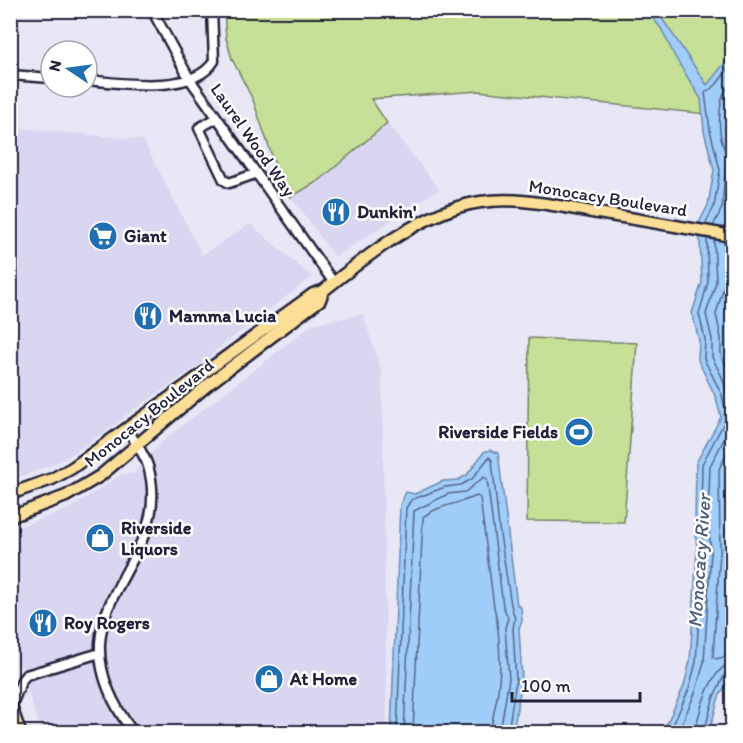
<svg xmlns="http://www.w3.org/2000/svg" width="743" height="743" font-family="Itim,sans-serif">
<rect width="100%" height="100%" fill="#e8e7f6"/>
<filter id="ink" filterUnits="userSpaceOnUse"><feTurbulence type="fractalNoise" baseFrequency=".0167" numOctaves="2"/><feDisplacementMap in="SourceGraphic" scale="12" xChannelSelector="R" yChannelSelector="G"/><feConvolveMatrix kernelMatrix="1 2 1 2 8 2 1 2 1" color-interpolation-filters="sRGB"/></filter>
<g filter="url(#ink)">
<path fill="#d8d6f0" d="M387,123L439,189L335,257L291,197L320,180Z
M10,127L143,140L202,255L250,224L312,277L216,350L208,359L133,410L108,430L61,461L11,481Z
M363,314L382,374L387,732H41L11,637L10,530L69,509L122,474H133L164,440L313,324Z"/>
<path fill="#c6e097" stroke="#748169" stroke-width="1.5" d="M224,11H732V99L727,116L478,91L371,99L387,123L320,180L291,197L284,191L253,100L232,59L226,38Z
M529,338L637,343L624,522L527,521Z"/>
<path fill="#a0cdfa" stroke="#6e89ae" stroke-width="1.5" d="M646,11H657L707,85L732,54C732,84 727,110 727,140L729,146H732V662L731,676L719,697L709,732H663L684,686L690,661L697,550L695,523L696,463L721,417L716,398L698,360L699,340L692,313L702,282L699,223L708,205L714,170L704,131L701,99L675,57L661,28Z
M490,450L498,453L517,605L521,607L522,621L519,628L522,680L513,732H391L400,505L406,492L415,494L443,481L458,480L467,475L484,452Z"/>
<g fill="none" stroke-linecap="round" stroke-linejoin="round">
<path stroke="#546687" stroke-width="1.5" d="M732,87L726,89C718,103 717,135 725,150L732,152
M705,224L714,207L720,170L710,130L705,93L716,85L732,64
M713,226L722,208L726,162L732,160
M714,240L716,282L706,314L712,339V357L722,377L732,409
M724,241L725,283L716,314L721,338V355L732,378
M732,443L719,469L720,551L713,657L716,659L732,655
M397,732L406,508L411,500L445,487L461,485L472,479L489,457L492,460L499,528L511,605L515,619L513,628L516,680L508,732
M404,732L414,511L448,494L465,492L484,477L487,479L503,606L508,618L505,628L509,679L500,732
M413,732L423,517C438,505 459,504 477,496L480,498L494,607C499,625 501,662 499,682C498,699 492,715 491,732
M670,732L689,689L696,662L703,551L701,522L702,464L727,417L722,395L704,359L705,339L699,314L708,282L707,238
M678,732L696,691L704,662L711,551L708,522L710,466L732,424
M696,732C697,714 712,665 732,664
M704,732L714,696L725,674L732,671"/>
<g stroke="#22223b" stroke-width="13">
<path id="minor" d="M152,10L189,78L334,283
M10,75L51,78
M87,80C119,83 194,95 214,61L212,10
M217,118L199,128L224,180L229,183L255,174
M128,430C134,441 144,453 148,466C178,568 39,606 133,732
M11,707L22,680L26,675L100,653"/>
</g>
<g stroke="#22223b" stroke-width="15">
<path id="major" d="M10,494L52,479L72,468L313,294L323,291C363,259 408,223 458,207C505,192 550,205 598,213C642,220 687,228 732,236
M10,517L66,496L100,476L210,383L320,300L323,291
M10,704L20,732"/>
</g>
<use href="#minor" stroke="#fff" stroke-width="8"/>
<use href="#major" stroke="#fcde96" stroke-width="10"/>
</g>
</g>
<defs>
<g id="restaurant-disc" transform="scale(1.5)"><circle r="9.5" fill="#1f6fb2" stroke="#fff"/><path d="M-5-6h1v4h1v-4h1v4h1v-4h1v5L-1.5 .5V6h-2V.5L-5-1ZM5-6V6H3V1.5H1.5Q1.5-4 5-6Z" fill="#fff"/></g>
<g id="supermarket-disc" transform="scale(1.5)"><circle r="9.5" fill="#1f6fb2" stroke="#fff"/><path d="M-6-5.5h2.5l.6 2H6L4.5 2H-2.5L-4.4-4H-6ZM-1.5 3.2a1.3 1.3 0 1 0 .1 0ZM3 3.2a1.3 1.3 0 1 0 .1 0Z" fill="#fff"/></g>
<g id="stadium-disc" transform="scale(1.5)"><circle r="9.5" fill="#1f6fb2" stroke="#fff"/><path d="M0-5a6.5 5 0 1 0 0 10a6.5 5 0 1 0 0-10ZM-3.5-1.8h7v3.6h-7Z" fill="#fff"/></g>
<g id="shop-disc" transform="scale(1.5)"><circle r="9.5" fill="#1f6fb2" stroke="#fff"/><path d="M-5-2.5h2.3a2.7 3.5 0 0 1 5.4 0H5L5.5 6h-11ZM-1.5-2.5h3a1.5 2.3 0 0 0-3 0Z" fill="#fff"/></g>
</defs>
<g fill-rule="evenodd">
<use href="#restaurant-disc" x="336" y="212"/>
<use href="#supermarket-disc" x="103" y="236"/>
<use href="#restaurant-disc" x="148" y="316"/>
<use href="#stadium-disc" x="579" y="432"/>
<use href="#shop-disc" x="100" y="538"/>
<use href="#restaurant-disc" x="43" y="623"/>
<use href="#shop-disc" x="269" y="679"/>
</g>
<g text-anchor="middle" stroke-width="5" stroke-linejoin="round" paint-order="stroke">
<g font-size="18" fill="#22223b" stroke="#fff">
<text transform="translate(253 140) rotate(55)" y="6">Laurel Wood Way</text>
<text transform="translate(608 198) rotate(9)" y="6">Monocacy Boulevard</text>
<text transform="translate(149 413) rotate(-39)" y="6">Monocacy Boulevard</text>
</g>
<g font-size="18" font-weight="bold" fill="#22223b" stroke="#fff" text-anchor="start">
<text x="357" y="218">Dunkin'</text>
<text x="124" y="242">Giant</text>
<text x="169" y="322">Mamma Lucia</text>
<text x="558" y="438" text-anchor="end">Riverside Fields</text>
<text x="121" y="534">Riverside<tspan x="121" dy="21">Liquors</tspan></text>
<text x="64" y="629">Roy Rogers</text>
<text x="290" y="685">At Home</text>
</g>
<g font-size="20" font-style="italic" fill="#4e5e7e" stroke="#fff">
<text transform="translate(699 561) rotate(-86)" y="7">Monocacy River</text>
</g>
</g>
<rect width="743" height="743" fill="none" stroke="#fff" stroke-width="36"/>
<rect x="18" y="18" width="707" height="707" fill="none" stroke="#22223b" stroke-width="2" filter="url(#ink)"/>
<g transform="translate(69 69) rotate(283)"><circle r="28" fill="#ffffff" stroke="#a7a7b1" stroke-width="1.5"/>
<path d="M0-4.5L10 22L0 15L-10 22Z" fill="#1f6fb2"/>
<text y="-9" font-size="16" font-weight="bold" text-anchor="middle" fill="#22223b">N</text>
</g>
<path d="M512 692v9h128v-9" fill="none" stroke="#22223b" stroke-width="3"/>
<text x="521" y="692" font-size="18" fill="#22223b" stroke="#ffffff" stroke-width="4.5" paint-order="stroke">100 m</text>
</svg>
